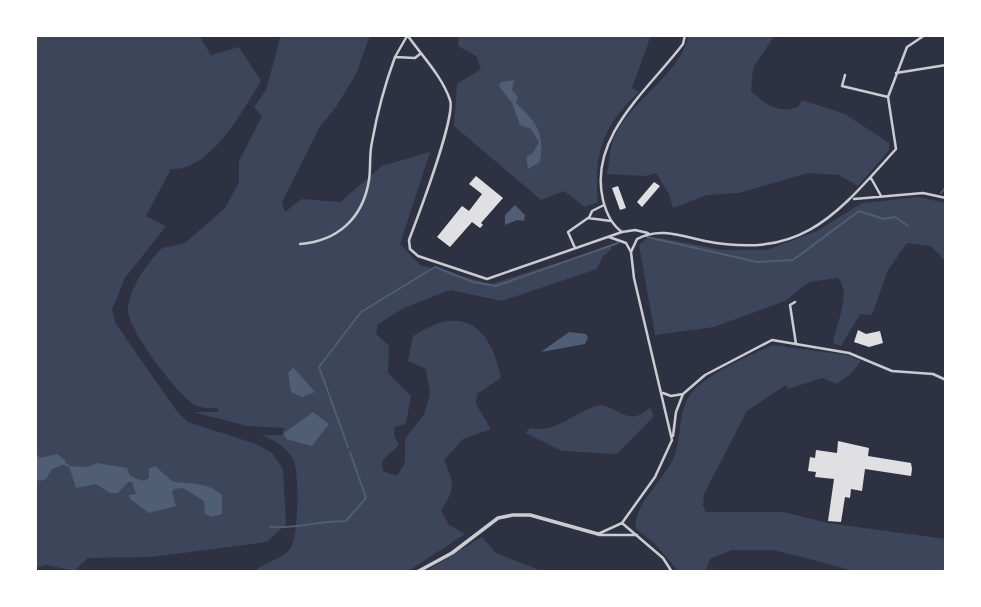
<svg xmlns="http://www.w3.org/2000/svg" width="981" height="607" font-family="Montserrat,sans-serif">
<rect width="100%" height="100%" fill="#2d3142"/>
<path fill="#3c4559" d="M35,35H199L211,55L239,47L261,81C243,110 210,172 171,169L146,216L166,226L125,278L112,309L116,324L176,410L188,422L256,444L272,453L283,469L286,524L267,542L152,557L88,558L74,571L47,565L35,568Z
M281,35H370L356,74L336,107L319,128L282,202L285,212L302,199L340,202L382,166L430,152L400,244L420,265L491,284L611,246V250L603,256L597,269L502,301L450,290L404,308L378,324L376,334L389,346L388,373L411,396L406,424L395,427L394,436L399,445L382,461L383,471L397,476L405,463V439L424,414L430,395L426,369L408,361L413,336C462,304 490,324 501,378L477,394L476,404L491,429L463,439L444,460C455,484 455,489 441,510L448,524L465,534L407,572H254C262,563 281,560 290,549C299,538 299,474 294,461C287,447 274,440 261,435H282L284,428L247,426L193,412H219L217,408C210,408 202,409 195,405C178,396 126,328 128,309C130,287 147,263 162,248L185,243L225,208L239,182V161L262,116L254,107L266,90Z
M459,35H651L632,88L639,92C603,125 593,155 598,202L585,207L564,191L541,200L454,126L457,84L481,69L476,56L458,46Z
M689,35H775L753,68L751,91C766,104 776,114 798,107L802,100L845,114L889,143V150L858,186L839,175L808,173L739,193L707,195L673,208L669,194L656,173L646,176L607,174C609,165 609,155 611,147C623,102 678,80 689,35Z
M918,197L946,203V262L931,246L907,243L888,270L872,315L860,314L841,346L833,343C836,323 852,294 838,278L809,282L785,301L714,327L655,335L639,245L646,239L661,238L723,250H767L817,231L862,203Z
M772,345L847,355L861,361L851,374L836,384L822,378L788,389L786,385L747,411L704,494L703,506L706,512H784L828,523L946,539V572L851,570L774,550H732L710,559L705,572H679L655,544L636,529C632,507 661,482 671,463C685,439 674,408 696,388C717,369 747,357 772,345Z
M602,405C625,411 628,426 650,408L654,416L617,454L562,451L525,433L530,428C559,434 575,409 602,405Z
M482,537L496,553L544,572H424Z"/>
<path fill="#4f5d75" d="M514,80L512,90L518,97L516,103C536,122 545,132 540,162L528,169L526,157L532,154L539,142L531,129L520,125L512,103L499,86L501,82Z
M515,205L525,215L524,221L517,220L505,225V215Z
M569,332L586,334L588,338L585,344L541,352Z
M293,367L315,392L302,397L291,392L288,373Z
M313,412L329,424L312,446L286,439L284,433Z
M35,453L40,458L57,454L66,461L65,464L52,469L46,479L40,481L35,479Z
M97,463L127,468L130,476L144,481L149,478V469L155,466L172,481C189,485 207,481 222,495V514L212,517L205,514L204,501L183,488L174,489L172,492L176,506L149,513L130,499L129,495L136,494L132,482H128L118,493H110L96,484L76,488L69,466L88,467Z"/>
<g fill="none" stroke-linecap="round" stroke-linejoin="round">
<path stroke="#4f5d75" stroke-width="2" d="M941,193L945,188L946,175
M647,237L757,262L793,260L859,211L884,219L895,217L908,226
M348,447L319,367L361,312L435,267L473,282L496,286L618,243
M65,464L69,466
M270,527C296,529 319,521 346,521L366,498L350,452"/>
</g>
<path fill="#e0e0e3" d="M476,176L503,198L481,223L483,225L480,228L472,222L450,247L437,237L462,206L469,211L482,194L469,184Z
M654,182L660,186L642,207L637,202Z
M618,186L626,208L620,210L612,188Z
M858,330L866,334L880,331L883,343L869,347L854,342Z
M838,441L869,448L868,456L911,463L912,469L911,476L865,469L862,491L851,489L850,498L845,497L841,522L828,521L834,479L815,477L816,472L808,471L810,457L815,458L816,450L837,453Z"/>
<g fill="none" stroke-linecap="round" stroke-linejoin="round">
<path stroke="#caccd0" stroke-width="2.5" d="M408,36C422,56 442,76 450,100C456,116 417,219 409,240L410,249L418,256L487,279L622,232L635,230L648,233
M395,57L407,36
M896,73L946,65
M845,75L842,86L888,97
M871,178L881,196
M854,199L923,193L946,198
M589,218L592,211L604,205
M622,232C612,225 606,212 603,200C588,137 648,90 683,44L685,35
M300,244C338,241 363,218 369,180C371,167 369,155 372,142C377,114 385,84 395,57L415,58L420,54
M575,248L568,232L588,218L611,221
M631,252L637,239C660,227 681,236 705,241C803,260 836,215 896,149L888,97L907,47L925,35
M795,302L790,305L796,344
M663,393L671,396L683,394
M673,436L676,412L683,394L705,375L772,340L849,353L892,371L933,374L946,380
M622,523L663,558L672,572
M598,534L622,523L655,477L672,440L634,278L631,252L626,243L609,237
M599,535H637"/>
<path stroke="#caccd0" stroke-width="3.5" d="M417,572L452,553L498,518L513,515H530L598,534"/>
</g>
<rect width="981" height="607" fill="none" stroke="#ffffff" stroke-width="74"/>
</svg>
